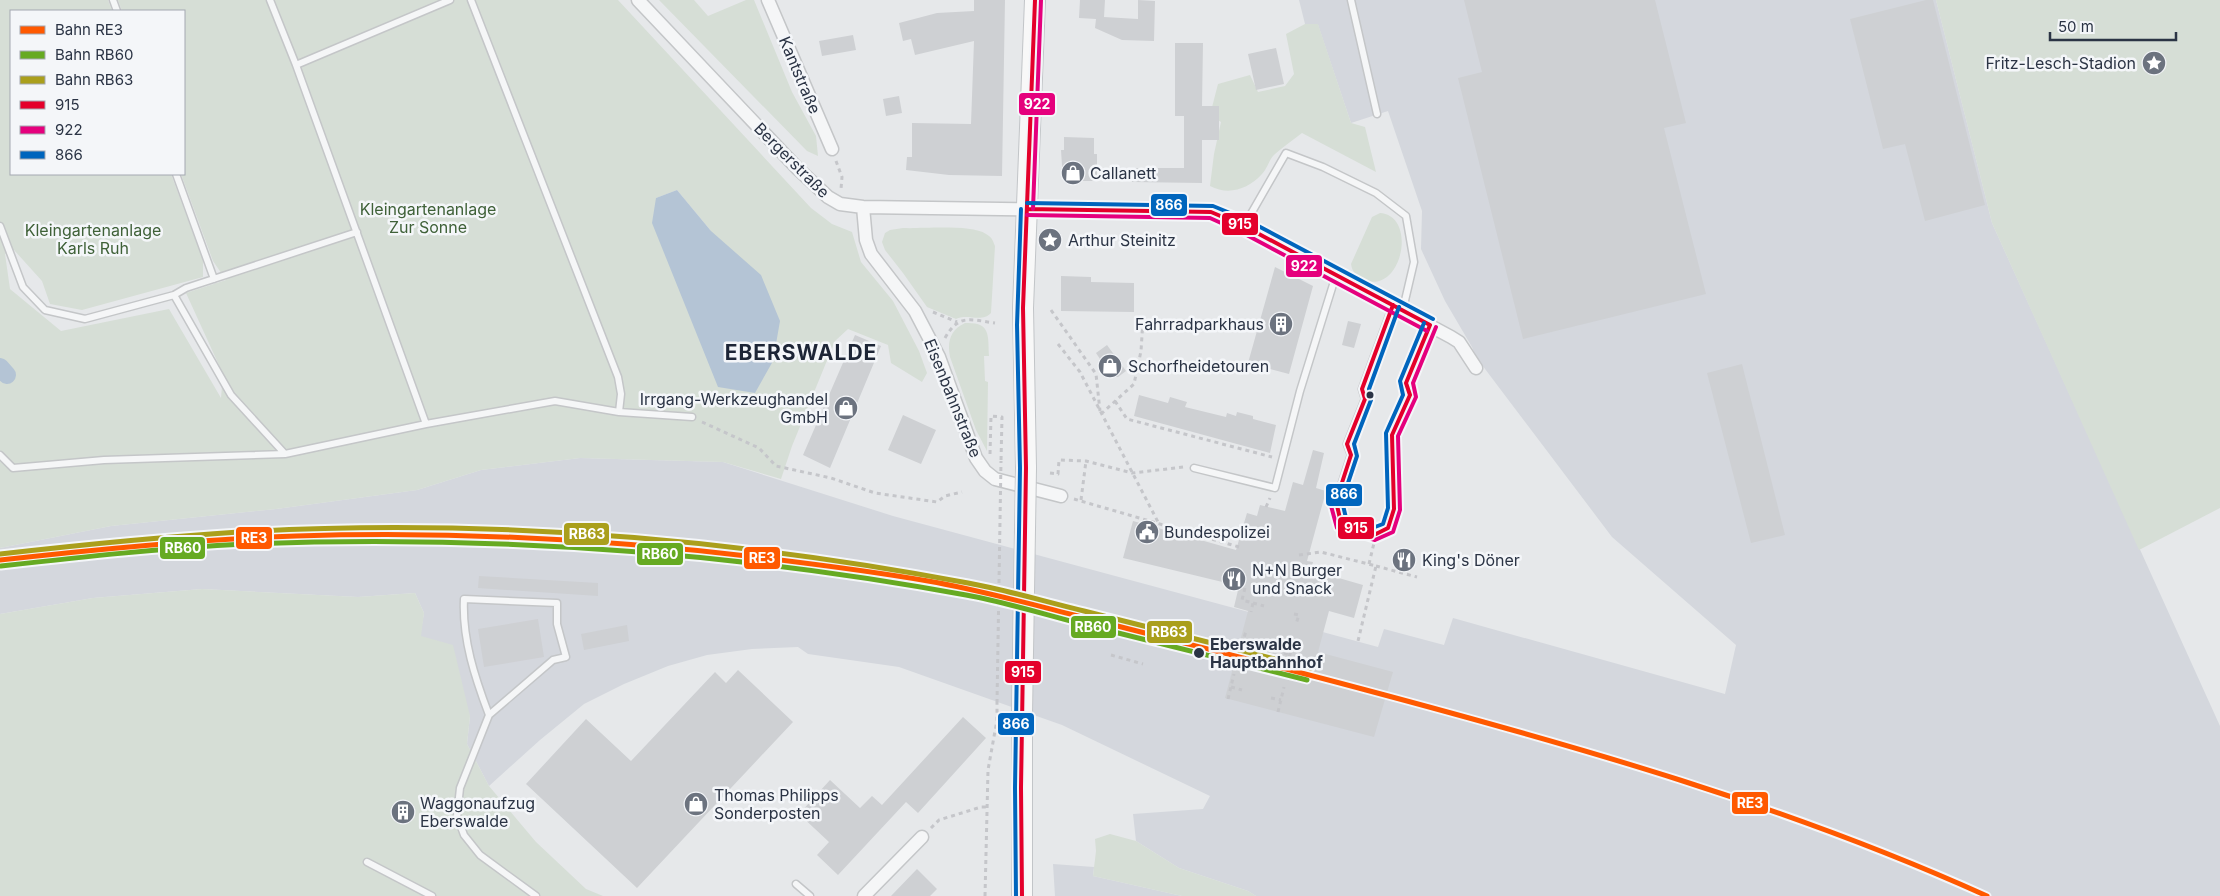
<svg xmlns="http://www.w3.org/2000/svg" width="2220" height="896" font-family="Inter,sans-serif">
<rect width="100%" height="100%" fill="#e6e8ea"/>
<path fill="#d4d7dd" d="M1299,0H1936L1992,223L2220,726V896H1256L1248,891L1179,868L1136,841L1133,814L1203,809L1210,796L1062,725L899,667L808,654L798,647L752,649L707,655L668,666L624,684L584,704L540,740L489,786L467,744L470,716L420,636L424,613L415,593L358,597L202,589L93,598L0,614V548L111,526L276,509L417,490L481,470L580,458L723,462L893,516L1378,647L1384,629L1444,645L1453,618L1725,694L1736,645L1612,537L1476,357L1472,347L1445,301L1421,249L1422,211L1388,111L1351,123L1318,25L1305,24Z
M1053,864L1094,867L1093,876L1182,896H1055Z"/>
<path fill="#d6ded6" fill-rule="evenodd" d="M0,0H108L112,11H11V174H171L203,260V277L82,310L50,304L42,281L14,250L5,254L10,289L61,331L169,309L221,398L223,374L186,293L226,280L213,261L181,174H184V11H122L118,0H618L811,208L832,224L852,232L861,262L893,301L919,351L927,373L922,382L891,363L888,345L848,329L835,341L792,446L781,479L723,462L580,458L481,470L417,490L276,509L111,526L0,548ZM677,190L711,231L656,198Z
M659,0H694L708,16L746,0H754L792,92L816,136L818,156L807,151Z
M1936,0H2220V508L2139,550L1992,223Z
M1305,24H1318L1351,123L1365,127L1376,172L1302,133C1293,140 1283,147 1275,154C1269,159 1268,168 1262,174C1248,189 1229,196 1210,186L1214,154L1221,122L1210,115L1218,84L1250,75L1258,92L1285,86L1294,74L1286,34Z
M1380,213C1419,216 1401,298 1362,279C1356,276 1352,271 1351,264L1372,217Z
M903,228C922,229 971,224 986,234C992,237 993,241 995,246L991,313C982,323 967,313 956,319L927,307L903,273L885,250L882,242L885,233L890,230Z
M965,323C991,322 988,335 989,356H984L985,381L988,382L987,451L976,430L950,357C947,342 950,330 965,323Z
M202,589L358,597L415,593L424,613L421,636L453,645L470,716L467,744L489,786L536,842L586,889L603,896H0V614L93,598Z
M1110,834L1136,841L1179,868L1248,891L1256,896H1182L1093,876L1096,851L1095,839Z"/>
<path fill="#b4c4d5" d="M677,190L711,231L761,275L780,321L773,361L755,393L718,387L652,223L656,198Z"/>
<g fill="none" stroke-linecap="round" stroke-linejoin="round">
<path stroke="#b4c4d5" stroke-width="18" d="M0,367L7,375"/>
</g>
<path fill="#ced0d3" d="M974,0H1005L1002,176L949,175L906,170L907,157H912V123L971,124L974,41L915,55L911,39L903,41L899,23L937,13L974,11Z
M1080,0H1105L1104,17L1138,19V0L1155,1L1154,41L1122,40L1095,28L1096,19L1079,18Z
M1464,0H1655L1686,123L1664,128L1706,294L1523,339L1458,78L1482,72Z
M1926,0H1933L1985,205L1925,221L1905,144L1883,149L1850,19Z
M853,35L856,50L822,56L819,41Z
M1175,43H1203L1202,106H1219V140H1202V183L1132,182V168H1184V116H1175Z
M1276,48L1284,84L1256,90L1248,54Z
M899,96L902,113L886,116L883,99Z
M1064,137L1094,138V154H1097V181H1063L1061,150H1064Z
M1275,267L1313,286L1289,374L1248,363Z
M1061,276L1091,277V282L1134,283V312L1061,311Z
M1348,321L1361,324L1354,348L1342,345Z
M855,335L881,346L830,468L803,455Z
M1107,345L1126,371L1118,377H1112L1096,353Z
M1742,364L1785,535L1751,543L1707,373Z
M1139,395L1168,403L1170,397L1187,402L1185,407L1226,417L1227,413L1236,416L1237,412L1253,416V419L1276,425L1270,453L1134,416Z
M903,415L936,430L921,464L888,450Z
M1313,450L1324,453L1316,488L1326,491L1307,561L1313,562L1311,570L1363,585L1354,618L1329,611L1318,652L1393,672L1374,737L1225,698L1248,611L1234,607L1239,586L1123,558L1133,521L1236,550L1247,513L1257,516L1260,505L1285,511L1293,482L1303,485Z
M479,576L598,583V596L478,588Z
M538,619L544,657L484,667L478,629Z
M627,625L629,641L584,650L581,634Z
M738,670L793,722L637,888L526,784L586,719L631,761L715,672L726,683Z
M963,717L986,738L918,813L906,802L838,875L817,855L829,842L799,814L830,780L860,808L872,796L882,805Z
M917,869L937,889L930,896H891Z"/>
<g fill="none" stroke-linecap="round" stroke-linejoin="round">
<g stroke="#c4c6c8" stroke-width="9">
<path id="lane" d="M113,0L117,11
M270,0L296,65L426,424
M471,0L618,377L621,394L619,412L692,417
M1351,0L1377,114
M296,65L450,0
M176,174L214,279
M0,226L23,287L45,310L85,319L174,295L186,288L357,232
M1244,226L1286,153L1323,167L1376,193L1406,216L1414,262L1403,309
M174,295L231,395L285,454L426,424L555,401L619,412
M1393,305L1362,389L1365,399L1347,444L1351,455L1336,501L1341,523L1376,534L1388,528L1394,509L1392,435L1410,395L1406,383L1430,325
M0,455L13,468L104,460L285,454
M1194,468L1275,488L1300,391L1336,275
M489,715C475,678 462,639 464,599L557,603V624L566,657L553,660L489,715L460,788L457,816L464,835L480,855L536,896
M367,862L432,896
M796,884L810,896"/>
</g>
<g stroke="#c4c6c8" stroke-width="15">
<path id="street" d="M638,0L798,169L828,197L840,204L863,207L1211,212L1244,226L1451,337L1459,342L1476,368
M768,0L832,149
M863,207L866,240L871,254L915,311L939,357L976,458L985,471L995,479L1061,496
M864,896L922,837"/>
</g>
<g stroke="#c2c5c8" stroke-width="22">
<path id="primary" d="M1026,468L1023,308L1035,0
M1022,714V896"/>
</g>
<path stroke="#c5c6ca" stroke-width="3" stroke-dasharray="4 4" stroke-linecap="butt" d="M836,161L842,177L841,189
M1051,310L1096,374L1100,411
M933,312L957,322
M945,338C959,313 971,320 995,323
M1058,344L1080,372L1158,522
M1115,401L1127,419L1272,457
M1101,414L1134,384L1141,351L1143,320
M702,422L759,448L776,466L831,478L875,493L937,502L945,496L962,492
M990,454L991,416L1002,417L1001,461
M1050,473L1058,474L1059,460L1086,461L1132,473L1184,467
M1074,499L1239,547
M1081,500L1086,461
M1266,507L1270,498
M1299,555L1321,552L1376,566L1358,641
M1369,564L1374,543
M1376,566L1417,577
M1245,588L1242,600L1253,603L1251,612
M1253,603L1264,606
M1294,614L1299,615L1296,624
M1243,642L1254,645
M1240,652L1246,631
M1284,653L1290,655
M1111,655L1143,664
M1287,664L1293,644
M1231,687L1242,690
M1271,698L1281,700
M1228,699L1234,674
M1278,712L1284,687
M931,828L939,820L981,807H986
M985,896L988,770L997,720V703"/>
<use href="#lane" stroke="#f5f6f7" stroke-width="6"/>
<use href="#street" stroke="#f5f6f7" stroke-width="12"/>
<use href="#primary" stroke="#f8f8f8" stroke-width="20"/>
<g stroke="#c2c5c8" stroke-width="22" stroke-linecap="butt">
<path id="primary-bridge" d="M1022,714L1026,468"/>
</g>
<path stroke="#c5c6ca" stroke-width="3" stroke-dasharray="4 4" stroke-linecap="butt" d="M997,703L1001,461"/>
<use href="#primary-bridge" stroke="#f8f8f8" stroke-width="20"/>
<g stroke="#f4f6f9" stroke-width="8">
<path id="bus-1" d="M1027,209L1211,212L1244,226L1430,325
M1393,305L1362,389L1365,399L1347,444L1351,455L1336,501L1341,523L1376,534L1388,528L1394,509L1392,435L1410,395L1406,383L1430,325
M1022,896L1021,788L1026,468L1023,308L1035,0"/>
</g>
<g stroke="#f4f6f9" stroke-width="8">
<path id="bus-2" d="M1033,209L1041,0
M1027,215L1210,218L1241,232L1427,331
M1333,487L1330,502L1337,528L1375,540L1393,532L1400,510L1398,436L1416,397L1413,383L1436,327"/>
</g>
<g stroke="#f4f6f9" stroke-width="8">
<path id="bus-3" d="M1027,203L1213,206L1247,220L1433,319
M1399,307L1369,389L1371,400L1354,444L1357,456L1342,501L1346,518L1375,527L1383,524L1388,508L1386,433L1403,395L1400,381L1424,323
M1016,896L1015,788L1020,468L1017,325L1021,209"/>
</g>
<use href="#bus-1" stroke="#e4002b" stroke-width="4"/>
<use href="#bus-2" stroke="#e5007d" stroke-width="4"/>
<use href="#bus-3" stroke="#0065bd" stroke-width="4"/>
<g stroke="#f4f6f9" stroke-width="9">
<path id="rail-1" d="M0,560C98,549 197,539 296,536C449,531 603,539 756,557C814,564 871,571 928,581C986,591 1041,607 1098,621C1187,644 1277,666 1366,690C1576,746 1788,806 1987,896"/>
</g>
<g stroke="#f4f6f9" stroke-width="9">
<path id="rail-2" d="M1,566C82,557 164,548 245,544C487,535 728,551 966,595C1005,602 1043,614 1082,624C1157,642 1232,661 1307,680"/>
</g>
<g stroke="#f4f6f9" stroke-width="9">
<path id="rail-3" d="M0,554C80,545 159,537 239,532C482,518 729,538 968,583C1007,590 1046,602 1084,611C1160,630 1235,649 1311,668"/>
</g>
<use href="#rail-1" stroke="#ff5900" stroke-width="5"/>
<use href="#rail-2" stroke="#6a2" stroke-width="5"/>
<use href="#rail-3" stroke="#aa9f1c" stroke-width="5"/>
</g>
<defs>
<g id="sight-disc" transform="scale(1.25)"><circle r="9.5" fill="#6c737f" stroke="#f4f6f9"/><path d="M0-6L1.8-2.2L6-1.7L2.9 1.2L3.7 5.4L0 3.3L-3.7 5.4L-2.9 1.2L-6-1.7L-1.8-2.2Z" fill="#fff"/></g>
<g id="shop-disc" transform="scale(1.25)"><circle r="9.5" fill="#6c737f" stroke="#f4f6f9"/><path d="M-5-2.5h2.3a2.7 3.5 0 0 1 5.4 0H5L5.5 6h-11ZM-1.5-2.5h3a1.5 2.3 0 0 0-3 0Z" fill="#fff"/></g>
<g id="building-disc" transform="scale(1.25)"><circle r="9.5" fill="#6c737f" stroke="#f4f6f9"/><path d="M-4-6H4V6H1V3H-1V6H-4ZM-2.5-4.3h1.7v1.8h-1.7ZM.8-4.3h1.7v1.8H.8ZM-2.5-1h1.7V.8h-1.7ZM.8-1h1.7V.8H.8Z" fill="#fff"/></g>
<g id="civic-disc" transform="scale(1.25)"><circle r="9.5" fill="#6c737f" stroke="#f4f6f9"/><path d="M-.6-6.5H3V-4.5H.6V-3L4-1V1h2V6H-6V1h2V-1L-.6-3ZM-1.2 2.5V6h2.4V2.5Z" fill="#fff"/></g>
<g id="restaurant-disc" transform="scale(1.25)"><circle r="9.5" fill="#6c737f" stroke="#f4f6f9"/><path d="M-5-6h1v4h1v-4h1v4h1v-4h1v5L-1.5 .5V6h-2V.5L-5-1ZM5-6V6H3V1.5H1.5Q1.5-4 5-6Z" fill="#fff"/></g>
</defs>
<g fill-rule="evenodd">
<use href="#sight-disc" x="2154" y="63"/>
<use href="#shop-disc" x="1073" y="173"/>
<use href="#sight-disc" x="1050" y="240"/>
<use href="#building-disc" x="1281" y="324"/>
<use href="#shop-disc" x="1110" y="366"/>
<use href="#shop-disc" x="846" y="408"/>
<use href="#civic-disc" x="1147" y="532"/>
<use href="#restaurant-disc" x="1404" y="560"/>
<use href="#restaurant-disc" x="1234" y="579"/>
<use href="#shop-disc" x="696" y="804"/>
<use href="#building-disc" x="403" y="812"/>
</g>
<g fill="#2b3445" stroke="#f4f6f9" stroke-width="2">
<circle cx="1370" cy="395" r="4.5"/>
<circle cx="1199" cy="653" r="6"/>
</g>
<g text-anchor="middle" stroke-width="5" stroke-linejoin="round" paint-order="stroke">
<g font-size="16" fill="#2b3445" stroke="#f4f6f9" text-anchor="start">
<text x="2136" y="69" text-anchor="end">Fritz-Lesch-Stadion</text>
<text x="1090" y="179">Callanett</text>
<text x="1068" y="246">Arthur Steinitz</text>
<text x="1264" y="330" text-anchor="end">Fahrradparkhaus</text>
<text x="1128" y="372">Schorfheidetouren</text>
<text x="828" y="405" text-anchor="end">Irrgang-Werkzeughandel<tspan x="828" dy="18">GmbH</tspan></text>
<text x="1164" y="538">Bundespolizei</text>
<text x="1422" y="566">King's Döner</text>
<text x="1252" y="576">N+N Burger<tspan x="1252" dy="18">und Snack</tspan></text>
<text x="714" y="801">Thomas Philipps<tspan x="714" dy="18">Sonderposten</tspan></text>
<text x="420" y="809">Waggonaufzug<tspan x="420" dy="18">Eberswalde</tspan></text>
</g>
<g font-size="16" fill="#2b3445" stroke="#f4f6f9">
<text transform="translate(800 75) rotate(67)" y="6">Kantstraße</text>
<text transform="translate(792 160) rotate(45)" y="6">Bergerstraße</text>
<text transform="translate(953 398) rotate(68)" y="6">Eisenbahnstraße</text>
</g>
<g font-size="16" fill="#3f6138" stroke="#f4f6f9">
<text x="428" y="215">Kleingartenanlage<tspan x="428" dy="18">Zur Sonne</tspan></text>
<text x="93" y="236">Kleingartenanlage<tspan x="93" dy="18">Karls Ruh</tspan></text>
</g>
<g font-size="16" font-weight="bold" fill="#2b3445" stroke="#f4f6f9" text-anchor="start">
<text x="1210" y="650">Eberswalde<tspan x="1210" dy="18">Hauptbahnhof</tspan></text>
</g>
<g font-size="21" font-weight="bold" letter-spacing="1" fill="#1d2536" stroke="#f4f6f9">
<text x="801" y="360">EBERSWALDE</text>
</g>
</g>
<g stroke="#f4f6f9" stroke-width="2">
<rect x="1018" y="92" width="38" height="24" rx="5" fill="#e5007d"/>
<rect x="1150" y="193" width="38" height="24" rx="5" fill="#0065bd"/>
<rect x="1221" y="212" width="38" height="24" rx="5" fill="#e4002b"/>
<rect x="1285" y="254" width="38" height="24" rx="5" fill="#e5007d"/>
<rect x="1325" y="483" width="38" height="24" rx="5" fill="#0065bd"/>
<rect x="1337" y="516" width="38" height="24" rx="5" fill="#e4002b"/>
<rect x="563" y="522" width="47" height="24" rx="5" fill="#aa9f1c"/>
<rect x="235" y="526" width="38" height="24" rx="5" fill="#ff5900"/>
<rect x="159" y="536" width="47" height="24" rx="5" fill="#6a2"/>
<rect x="636" y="542" width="48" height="24" rx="5" fill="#6a2"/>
<rect x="743" y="546" width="38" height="24" rx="5" fill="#ff5900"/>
<rect x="1070" y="615" width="47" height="24" rx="5" fill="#6a2"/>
<rect x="1146" y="620" width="47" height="24" rx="5" fill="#aa9f1c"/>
<rect x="1004" y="660" width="38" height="24" rx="5" fill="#e4002b"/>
<rect x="997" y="712" width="38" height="24" rx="5" fill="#0065bd"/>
<rect x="1731" y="791" width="38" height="24" rx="5" fill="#ff5900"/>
</g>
<g font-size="14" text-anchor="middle" font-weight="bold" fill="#fff">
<text x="1037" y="109">922</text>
<text x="1169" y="210">866</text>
<text x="1240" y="229">915</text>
<text x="1304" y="271">922</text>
<text x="1344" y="499">866</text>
<text x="1356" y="533">915</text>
<text x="587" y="539">RB63</text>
<text x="254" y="543">RE3</text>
<text x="183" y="553">RB60</text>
<text x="660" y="559">RB60</text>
<text x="762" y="563">RE3</text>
<text x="1093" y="632">RB60</text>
<text x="1169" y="637">RB63</text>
<text x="1023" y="677">915</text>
<text x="1016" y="729">866</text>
<text x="1750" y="808">RE3</text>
</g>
<rect x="10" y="10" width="175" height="165" fill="#f4f6f9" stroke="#a4a8b1"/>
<rect x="20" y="26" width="25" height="8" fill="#ff5900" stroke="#a4a8b1"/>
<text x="55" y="35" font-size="15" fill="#2b3445">Bahn RE3</text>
<rect x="20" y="51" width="25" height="8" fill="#66aa22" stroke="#a4a8b1"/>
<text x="55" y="60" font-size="15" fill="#2b3445">Bahn RB60</text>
<rect x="20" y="76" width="25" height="8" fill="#aa9f1c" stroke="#a4a8b1"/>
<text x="55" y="85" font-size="15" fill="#2b3445">Bahn RB63</text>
<rect x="20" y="101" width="25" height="8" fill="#e4002b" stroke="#a4a8b1"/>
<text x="55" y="110" font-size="15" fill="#2b3445">915</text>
<rect x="20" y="126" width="25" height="8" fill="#e5007d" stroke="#a4a8b1"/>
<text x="55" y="135" font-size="15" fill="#2b3445">922</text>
<rect x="20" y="151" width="25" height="8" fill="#0065bd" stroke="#a4a8b1"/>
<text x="55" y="160" font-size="15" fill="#2b3445">866</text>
<path d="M2050 32v8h126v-8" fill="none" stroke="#2b3445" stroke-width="2.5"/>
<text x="2058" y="32" font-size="15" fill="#2b3445" stroke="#f4f6f9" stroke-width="4" paint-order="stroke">50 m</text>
</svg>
